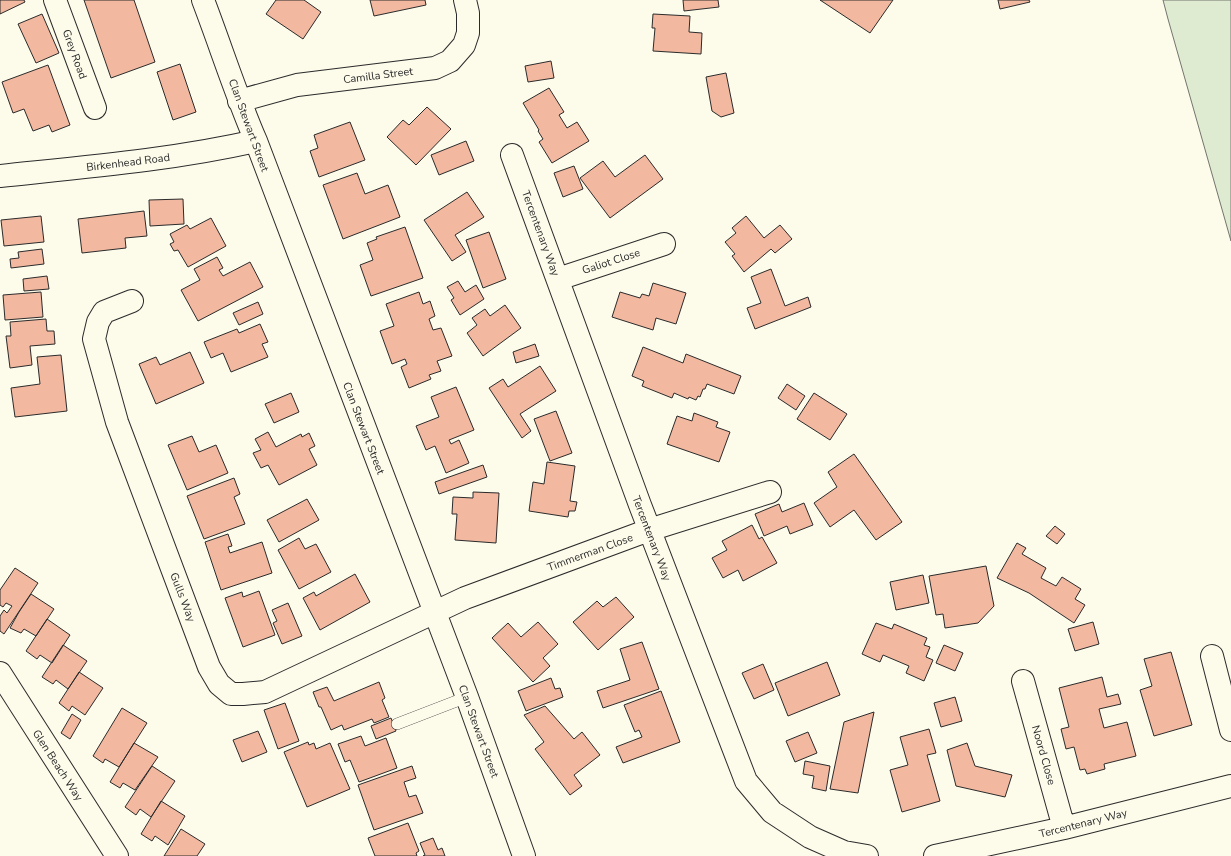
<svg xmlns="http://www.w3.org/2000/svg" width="1231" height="856" font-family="'Nunito Sans',sans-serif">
<rect width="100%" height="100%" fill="#fdfbea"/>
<path fill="#deebd1" stroke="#74746e" d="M1163,0H1231V241L1168,19Z"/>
<path fill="#f2b8a0" stroke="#2b2b2b" d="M0,0H24L25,2L0,14Z
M84,0H134L155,62L111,78Z
M276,0H304L321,12L303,39L266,14Z
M370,0H425L426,5L374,16Z
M683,0H718L719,7L684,11Z
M820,0H893L870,33Z
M998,0H1029L1030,2L1000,9Z
M42,14L59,53L36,63L18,24Z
M653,14L690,16L689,32L702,33L701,54L653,51L655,28H652Z
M551,61L554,78L528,82L525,66Z
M180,64L196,112L173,120L157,72Z
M48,65L70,125L52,132L49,125L33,131L24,109L13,113L2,82Z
M726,73L734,113L721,117L712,111L706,77Z
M549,88L564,112L559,115L567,128L577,122L589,141L552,163L539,142L543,139L538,131L539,130L523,103Z
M427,107L451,129L416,165L387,137L403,120L409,125Z
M350,122L365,160L319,177L310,151L318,148L314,135Z
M466,141L474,161L439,175L431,155Z
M645,155L663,179L610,218L580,178L603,161L615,177Z
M574,166L583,189L563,197L554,173Z
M357,173L365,194L388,185L400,217L343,239L323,185Z
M467,192L484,217L455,235L466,252L452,261L424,220Z
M183,199L184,224L150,226L149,200Z
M144,211L147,236L125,238L126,248L82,253L78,219Z
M41,216L44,242L4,246L1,220Z
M746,216L764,238L780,225L792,239L775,253L771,249L744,272L732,256L735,254L725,242L736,233L732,228Z
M211,218L226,246L188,267L178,250L174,251L170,244L174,242L170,234L187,225L190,229Z
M405,227L423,278L371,296L360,265L373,260L367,243L377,239L376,237Z
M489,232L506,279L483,288L466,240Z
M42,249L44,264L11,268L10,259L19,258L18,252Z
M217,257L223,268L219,270L223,276L250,262L263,287L198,321L181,290L200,280L194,269Z
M771,269L785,306L808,297L811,307L755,329L747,308L761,303L751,277Z
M47,276L49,289L24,291L23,279Z
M458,281L465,292L476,285L484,299L460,315L451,300L454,298L447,287Z
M653,283L686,293L676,324L656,318L653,330L612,317L620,292L640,298L642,294L649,296Z
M41,292L43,317L5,320L3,295Z
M419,292L423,304L430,301L435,316L429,319L433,330L441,328L452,356L437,361L441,371L429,375L431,379L409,388L401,367L407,364L405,359L392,364L380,331L394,326L386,304Z
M258,302L263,314L239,325L233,313Z
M505,305L521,328L483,356L467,333L477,325L472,318L485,309L490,316Z
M46,319L47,331H54L55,344L30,346L32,365L10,368L6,336H11L10,322Z
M260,324L268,342L262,344L268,357L231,372L223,353L211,358L204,342L237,329L239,333Z
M535,344L539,356L516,363L513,352Z
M643,347L683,363L686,354L741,376L734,394L707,384L705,389H703L700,397L698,396L696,400L689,397L688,399L674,393L672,398L642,386L644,381L632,376Z
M190,352L204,383L156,404L139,364L156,357L160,365Z
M61,355L67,411L15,417L11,388L40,384L37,357Z
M540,366L556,391L520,414L531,431L522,438L489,388L503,379L508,387Z
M787,384L805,396L796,410L778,398Z
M456,387L474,430L449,440L451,444L459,440L469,463L446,473L435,446L426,450L416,426L439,417L431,397Z
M291,393L299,412L274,423L265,404Z
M814,393L847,414L830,440L797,419Z
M556,411L572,453L550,461L534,419Z
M694,413L718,422L716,427L730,432L719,462L667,444L677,416L692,421Z
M268,432L276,447L301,434L302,437L309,433L315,446L309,449L317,465L279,485L268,465L261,468L253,453L261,450L255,439Z
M192,436L199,452L216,445L228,473L187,490L168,445Z
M854,454L902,522L876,540L854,510L830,527L814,503L837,487L828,472Z
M547,462L575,466L570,501L577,502L575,511H569L568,517L529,511L533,482L544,484Z
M483,465L487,477L439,494L435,482Z
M234,478L240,494L234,497L245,524L204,539L187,496Z
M473,492L499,493L496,543L455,540L457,514H452L453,497L473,498Z
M307,499L319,520L279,542L267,520Z
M804,503L813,525L790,534L787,526L764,536L755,514L779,504L782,512Z
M752,525L759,539L762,537L777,563L743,581L738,570L723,578L712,558L727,550L722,541Z
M1055,526L1065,534L1057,544L1046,536Z
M228,534L232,546L228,547L230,553L262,542L272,573L221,590L205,542Z
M299,538L305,549L316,544L331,572L299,589L278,550Z
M1017,543L1026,548L1022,554L1046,568L1041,578L1056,586L1062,577L1081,589L1075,599L1085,605L1074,623L1029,593L997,578Z
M986,566L994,606L978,623L945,628L943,614L936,615L929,576Z
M15,568L38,583L4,634L0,631V616L4,610L7,613L12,606L6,603L3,607L0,605V590Z
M355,574L370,602L320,630L303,598L314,592L316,596Z
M923,575L929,603L896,610L890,582Z
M259,591L275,635L243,647L225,598L242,592L243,597Z
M31,594L54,609L36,636L24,629L21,633L10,628L19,612Z
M616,597L634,617L598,650L573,622L597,601L603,607Z
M288,603L302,636L282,644L273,623L277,621L272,610Z
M47,619L70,635L52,663L40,655L37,659L26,651Z
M538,622L558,644L543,658L550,666L533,682L492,638L508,623L521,637Z
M1093,622L1099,644L1075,651L1068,629Z
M876,623L892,629L894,624L927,638L924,645L930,647L926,657L933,660L924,681L906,673L909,666L883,655L880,662L862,654Z
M642,642L659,689L603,708L597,691L630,680L620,649Z
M63,645L87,661L68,689L56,680L53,684L42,677Z
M944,645L963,653L955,671L936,663Z
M1171,652L1192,725L1154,736L1140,690L1152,686L1144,659Z
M827,662L840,695L788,716L775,683Z
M763,664L774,690L754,699L742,673Z
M79,672L103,688L85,715L72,706L69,711L59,703Z
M1102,677L1107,697L1118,694L1121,704L1099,709L1104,728L1127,722L1136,756L1104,764L1105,769L1087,774L1085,769L1080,770L1074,747L1066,749L1061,729L1069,727L1059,688Z
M551,678L555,689L560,688L563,697L526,711L518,691Z
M379,682L385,698L382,700L389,717L374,723L372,719L344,730L342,725L331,730L321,707H319L313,692L327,687L334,701Z
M661,691L680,742L623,763L616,747L642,737L639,730L635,732L624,705Z
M955,697L962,721L941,727L934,703Z
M285,703L299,741L278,749L264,710Z
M545,706L574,739L582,732L600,755L574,775L582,786L570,795L535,749L544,742L524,715Z
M122,708L147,723L119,767L105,759L103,763L93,756Z
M874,712L858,793L830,789L844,722Z
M72,714L81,720L70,739L61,733Z
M391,718L396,731L376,739L371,726Z
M929,729L936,753L927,755L940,801L902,812L890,770L908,765L900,737Z
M258,731L267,752L242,762L233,740Z
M808,732L817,753L795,762L786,741Z
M361,736L365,746L386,738L397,768L359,782L350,760L345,762L338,744Z
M308,742L309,745L314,743L316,749L330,743L350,789L307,807L284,752Z
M134,743L158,757L135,790L123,783L120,788L110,782Z
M967,743L975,766L1012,775L1005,797L956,786L947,750Z
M805,761L830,766L826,791L812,788L814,776L803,774Z
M152,766L175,781L151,817L140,809L136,815L125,807Z
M412,766L416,778L404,782L409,797L416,795L423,813L374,830L358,785Z
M161,801L185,816L168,845L155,836L152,841L141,834Z
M408,823L419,851L416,853L417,856H375L368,838Z
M181,829L205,844L197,856H164Z
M433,838L438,850L442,848L445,856H423L425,855L420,843Z"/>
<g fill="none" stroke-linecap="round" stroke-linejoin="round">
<g stroke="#2b2b2b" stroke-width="12">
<path id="service" d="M397,724L467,697"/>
</g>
<g stroke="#2b2b2b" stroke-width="24">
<path id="minor" d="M55,0L95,108
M203,0C221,47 236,95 256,141L467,697L524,856
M239,101L297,85L435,68L450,61L464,45L468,33V13L465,0
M512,155L640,505L746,781L772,812L810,837L844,852L867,856
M0,176C86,167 172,160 256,141
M558,279L664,244
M132,301L104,312L98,322L94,339L117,422L209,667L219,684L231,694H243L265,692L465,598L649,530L770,492
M1212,656L1231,730
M0,673L117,856
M1023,681L1064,828
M935,856L1064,828L1231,786"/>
</g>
<use href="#service" stroke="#fdfbea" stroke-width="11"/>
<use href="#minor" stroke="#fdfbea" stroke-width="22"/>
</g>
<g text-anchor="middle" stroke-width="3" stroke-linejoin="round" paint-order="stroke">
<g font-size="11" fill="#2b2b2b" stroke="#fdfbea">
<text transform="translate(75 54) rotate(70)" y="4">Grey Road</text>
<text transform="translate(378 75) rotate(-7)" y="4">Camilla Street</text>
<text transform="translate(249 125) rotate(70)" y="4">Clan Stewart Street</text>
<text transform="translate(128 162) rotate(-7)" y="4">Birkenhead Road</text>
<text transform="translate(541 233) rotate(70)" y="4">Tercentenary Way</text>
<text transform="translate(611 261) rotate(-18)" y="4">Galiot Close</text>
<text transform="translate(364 428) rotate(69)" y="4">Clan Stewart Street</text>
<text transform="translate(652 538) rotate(69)" y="4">Tercentenary Way</text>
<text transform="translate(590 552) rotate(-20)" y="4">Timmerman Close</text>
<text transform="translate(183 597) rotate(69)" y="4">Gulls Way</text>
<text transform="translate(479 731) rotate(70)" y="4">Clan Stewart Street</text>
<text transform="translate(1044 755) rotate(74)" y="4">Noord Close</text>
<text transform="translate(58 765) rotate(57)" y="4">Glen Beach Way</text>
<text transform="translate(1083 823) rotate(-14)" y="4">Tercentenary Way</text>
</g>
</g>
</svg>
